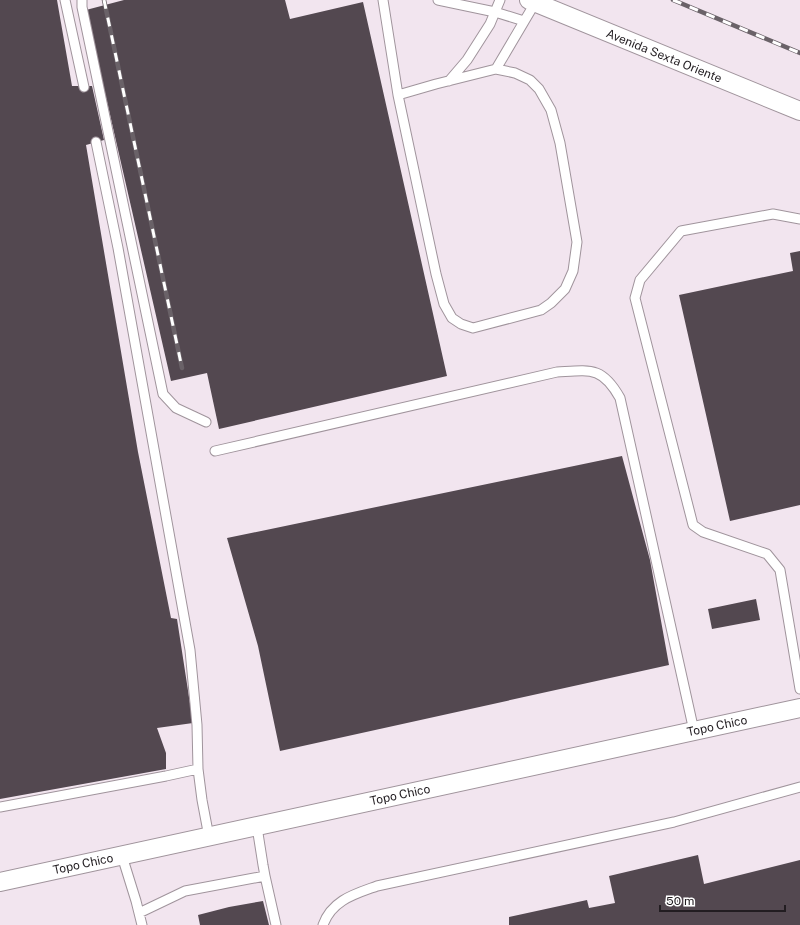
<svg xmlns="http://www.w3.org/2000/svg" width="800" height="925" font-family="'Public Sans',sans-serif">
<rect width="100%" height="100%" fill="#f2e5ef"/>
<path fill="#534850" d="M0,0H57L72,86H92L104,140L86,145L138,452L171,618L177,619L193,723L157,728L166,753V769L0,799Z
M124,0H285L290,19L363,2L447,376L219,429L207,373L171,381L86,10Z
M800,251V505L730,521L679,295L793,271L790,253Z
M622,456L650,560L669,665L280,751L258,646L227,538Z
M756,599L760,620L712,629L708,609Z
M698,855L704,884L800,860V925H509V917L587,900L589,908L615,903L609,876Z
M263,901L269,925H200L198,915L229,907Z"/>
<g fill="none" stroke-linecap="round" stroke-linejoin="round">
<g stroke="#a0949c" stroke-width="11">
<path id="service" d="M65,0L84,87
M82,0V7L163,394L176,408L206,422
M383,0L398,95L436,84L496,69L515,73L530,80L539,89L551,110L560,143L577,242L573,271L565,289L551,303L541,310L473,328L461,324L452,318L444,304L436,274L398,95
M438,0L495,12L524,21
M496,69L535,3
M449,81L467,60L490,24L500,0
M96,142L118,248L190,650L197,725L198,769
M800,219L773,214L681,231L640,280L635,298L693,525L703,532L767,554L780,570L800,689
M215,451L557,372C590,370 602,366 620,398L694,731
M0,807L166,776L198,769L202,800L209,837
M122,856L136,901L142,925
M265,876L276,925
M139,913L185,891L265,876L263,865L257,827
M323,925C332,900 355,894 377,886L674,822L800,787"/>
</g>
<g stroke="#a0949c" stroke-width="20">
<path id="minor" d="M529,0L800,111
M0,882L800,708"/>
</g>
<use href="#service" stroke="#fff" stroke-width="9"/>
<use href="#minor" stroke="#fff" stroke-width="18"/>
<g stroke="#6a6268" stroke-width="4.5">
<path id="rail" d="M104,0L182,368
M673,0L800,53"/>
</g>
<use href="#rail" stroke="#fff" stroke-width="3" stroke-dasharray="9" stroke-linecap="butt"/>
</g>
<g text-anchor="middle" stroke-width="4" stroke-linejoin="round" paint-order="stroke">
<g font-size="12" fill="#221d21" stroke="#fff">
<text transform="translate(664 56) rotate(22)" y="4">Avenida Sexta Oriente</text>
<text transform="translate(717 726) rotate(-12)" y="4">Topo Chico</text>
<text transform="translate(400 795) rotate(-12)" y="4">Topo Chico</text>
<text transform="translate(83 864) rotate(-12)" y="4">Topo Chico</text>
</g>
</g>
<path d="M660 905v6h125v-6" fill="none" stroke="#221d21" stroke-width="2"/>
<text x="666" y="905" font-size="12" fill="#221d21" stroke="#ffffff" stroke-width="3" paint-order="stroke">50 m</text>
</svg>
